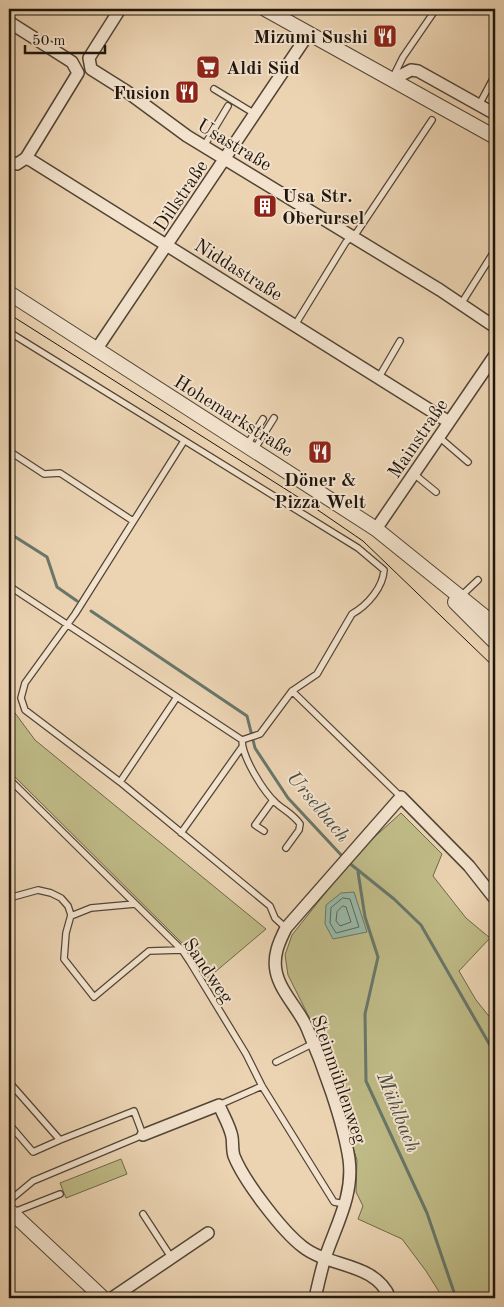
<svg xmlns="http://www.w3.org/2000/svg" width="504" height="1307" font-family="'Old Standard TT',serif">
<rect width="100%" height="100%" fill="#ecd4b3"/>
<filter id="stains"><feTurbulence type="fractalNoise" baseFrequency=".004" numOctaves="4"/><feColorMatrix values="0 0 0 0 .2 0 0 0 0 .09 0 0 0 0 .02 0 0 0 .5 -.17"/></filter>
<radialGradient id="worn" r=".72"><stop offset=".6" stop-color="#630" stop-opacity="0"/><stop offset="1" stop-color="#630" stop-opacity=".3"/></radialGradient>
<path fill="#bfbb87" stroke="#6e684a" d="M9,705L35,740L266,929L208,978L186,947L9,771Z
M401,813L442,854L433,876L466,918L490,938L459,971L476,1000L492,1020L495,1032V1298H443L426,1271L402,1239L358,1219L363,1206L356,1192L357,1160L312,1023L288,975L285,955L292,935L358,852Z
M121,1159L127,1174L66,1198L60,1183Z"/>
<path fill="#99b9a8" stroke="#68776a" d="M354,892L367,932L333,939L325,924L326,905L341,893Z"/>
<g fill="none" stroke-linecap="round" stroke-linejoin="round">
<path stroke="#5c675a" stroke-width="1" d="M343,898L350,899L359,927L336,933L330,923L331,908Z
M343,906L346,907L351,922L340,926L336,921L337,912Z"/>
<path stroke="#68776a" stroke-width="3" d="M9,533L47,557L57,587L77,601
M91,611L247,716L255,748L288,798L343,857
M348,862L394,899L421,925L495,1054
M358,872L365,917L378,957L365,1014L366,1081L427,1213L456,1298"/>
<g stroke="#524536" stroke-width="8">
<path id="service" d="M393,77L403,57L436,9
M214,89L255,114
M479,105L495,75
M204,146L228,106
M461,304L495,250
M295,325L346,242L357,232L432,120
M9,332L358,548L384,570C383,587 368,605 352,614L317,674L292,691L401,797
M379,377L400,341
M439,437L468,462
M184,441L75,614L25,683L21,698L25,710L120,782L270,906L275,918L286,928
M247,445L263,419
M254,450L274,418
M9,451L44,474L60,473L133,521
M414,474L436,492
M9,586L242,740C242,757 263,791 276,803C284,810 294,815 300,824L299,830L286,848
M460,597L478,580
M242,740L260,734L292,691
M9,779L182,950L190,962L246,1054L262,1086L334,1202L345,1204
M120,782L177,697
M264,831L255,825L273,800
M181,833L242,747
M9,898L38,890L51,893L61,898L68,906L71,915L66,933L64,959L94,997L149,951L182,950
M71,916L91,908L135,904
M276,1062L312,1044
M9,1082L60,1140L134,1111L143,1135L33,1181L9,1201
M219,1105L262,1086
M9,1124L33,1152L60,1140
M14,1212L60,1194
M143,1214L171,1257"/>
</g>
<g stroke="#524536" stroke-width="14">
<path id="minor" d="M120,9L89,58L91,69L126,91L187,136L440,290L495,327
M9,22L72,62L78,73L26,158
M392,80L411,70L418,71L495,114
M9,162L17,164L26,158L32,161L449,422
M96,350L309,33
M376,529L495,355
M143,1135L219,1105C223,1115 230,1126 232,1137C233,1143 232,1150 234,1156C244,1181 282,1231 303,1247C330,1268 375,1262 390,1298
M112,1298L208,1233
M315,1298C318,1285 321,1271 325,1258C336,1225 354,1195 349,1159C343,1120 323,1065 307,1028C299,1009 280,992 276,971C273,955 279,942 286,928L401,797L469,866L495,899"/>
</g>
<g stroke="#524536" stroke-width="16">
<path id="tertiary" d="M265,9L495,137
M9,293L376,529L495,625
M455,602L495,642
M9,1210L103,1298"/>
</g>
<use href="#service" stroke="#f3e3ce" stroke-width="5.5"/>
<use href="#minor" stroke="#f3e3ce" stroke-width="11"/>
<use href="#tertiary" stroke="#f3e3ce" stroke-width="14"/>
<path stroke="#1e150c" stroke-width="1" d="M9,314L309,504L363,541L495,668"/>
</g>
<defs>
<g id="restaurant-square" transform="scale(1.25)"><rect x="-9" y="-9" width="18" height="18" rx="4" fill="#8f2418" stroke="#f3e3ce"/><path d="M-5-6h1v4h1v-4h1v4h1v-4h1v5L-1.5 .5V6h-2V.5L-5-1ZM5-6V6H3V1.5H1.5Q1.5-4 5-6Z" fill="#fff"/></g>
<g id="supermarket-square" transform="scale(1.25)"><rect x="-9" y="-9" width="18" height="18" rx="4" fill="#8f2418" stroke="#f3e3ce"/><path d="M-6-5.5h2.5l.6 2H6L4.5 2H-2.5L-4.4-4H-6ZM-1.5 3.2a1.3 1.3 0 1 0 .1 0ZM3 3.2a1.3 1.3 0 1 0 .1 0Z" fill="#fff"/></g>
<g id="building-square" transform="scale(1.25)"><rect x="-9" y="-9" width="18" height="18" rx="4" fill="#8f2418" stroke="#f3e3ce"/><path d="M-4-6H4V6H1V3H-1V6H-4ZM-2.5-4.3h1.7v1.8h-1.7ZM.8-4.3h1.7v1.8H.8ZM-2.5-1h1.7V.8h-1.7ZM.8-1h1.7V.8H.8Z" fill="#fff"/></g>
</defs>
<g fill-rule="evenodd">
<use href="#restaurant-square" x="385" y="36"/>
<use href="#supermarket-square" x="208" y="67"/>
<use href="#restaurant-square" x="187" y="92"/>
<use href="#building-square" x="265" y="206"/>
<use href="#restaurant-square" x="320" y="452"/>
</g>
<g text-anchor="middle" stroke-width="4" stroke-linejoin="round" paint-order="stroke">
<g font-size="19" font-weight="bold" fill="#1e150c" stroke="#f3e3ce" text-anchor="end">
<text x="368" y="43">Mizumi Sushi</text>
<text x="226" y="74" text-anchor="start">Aldi Süd</text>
<text x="170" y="99">Fusion</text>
<text x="282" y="202" text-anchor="start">Usa Str.<tspan x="282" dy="22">Oberursel</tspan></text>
<text x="320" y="486" text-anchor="middle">Döner &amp;<tspan x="320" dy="22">Pizza Welt</tspan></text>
</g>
<g font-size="19" fill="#1e150c" stroke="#f3e3ce">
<text transform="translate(235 144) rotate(31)" y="7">Usastraße</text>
<text transform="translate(180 195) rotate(-56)" y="7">Dillstraße</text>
<text transform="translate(239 269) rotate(32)" y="7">Niddastraße</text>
<text transform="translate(234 415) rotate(32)" y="7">Hohemarkstraße</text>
<text transform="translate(417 438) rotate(-56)" y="7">Mainstraße</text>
<text transform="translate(209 970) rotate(56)" y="7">Sandweg</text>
<text transform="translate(340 1079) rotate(71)" y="7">Steinmühlenweg</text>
</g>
<g font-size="20" font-style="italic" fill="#494e43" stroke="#f3e3ce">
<text transform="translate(319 806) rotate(50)" y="7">Urselbach</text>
<text transform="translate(399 1112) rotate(68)" y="7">Mühlbach</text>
</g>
</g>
<rect width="504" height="1307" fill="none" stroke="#ecd4b3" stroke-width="30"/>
<rect x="10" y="10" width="484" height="1287" fill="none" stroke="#1e150c" stroke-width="2.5"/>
<rect x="15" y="15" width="474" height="1277" fill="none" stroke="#1e150c"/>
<path d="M25 45v8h80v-8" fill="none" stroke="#1e150c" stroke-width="2.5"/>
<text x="32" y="45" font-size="15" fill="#1e150c" stroke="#f3e3ce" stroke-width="4" paint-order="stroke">50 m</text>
<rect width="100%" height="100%" filter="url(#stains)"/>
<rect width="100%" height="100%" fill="url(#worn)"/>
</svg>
